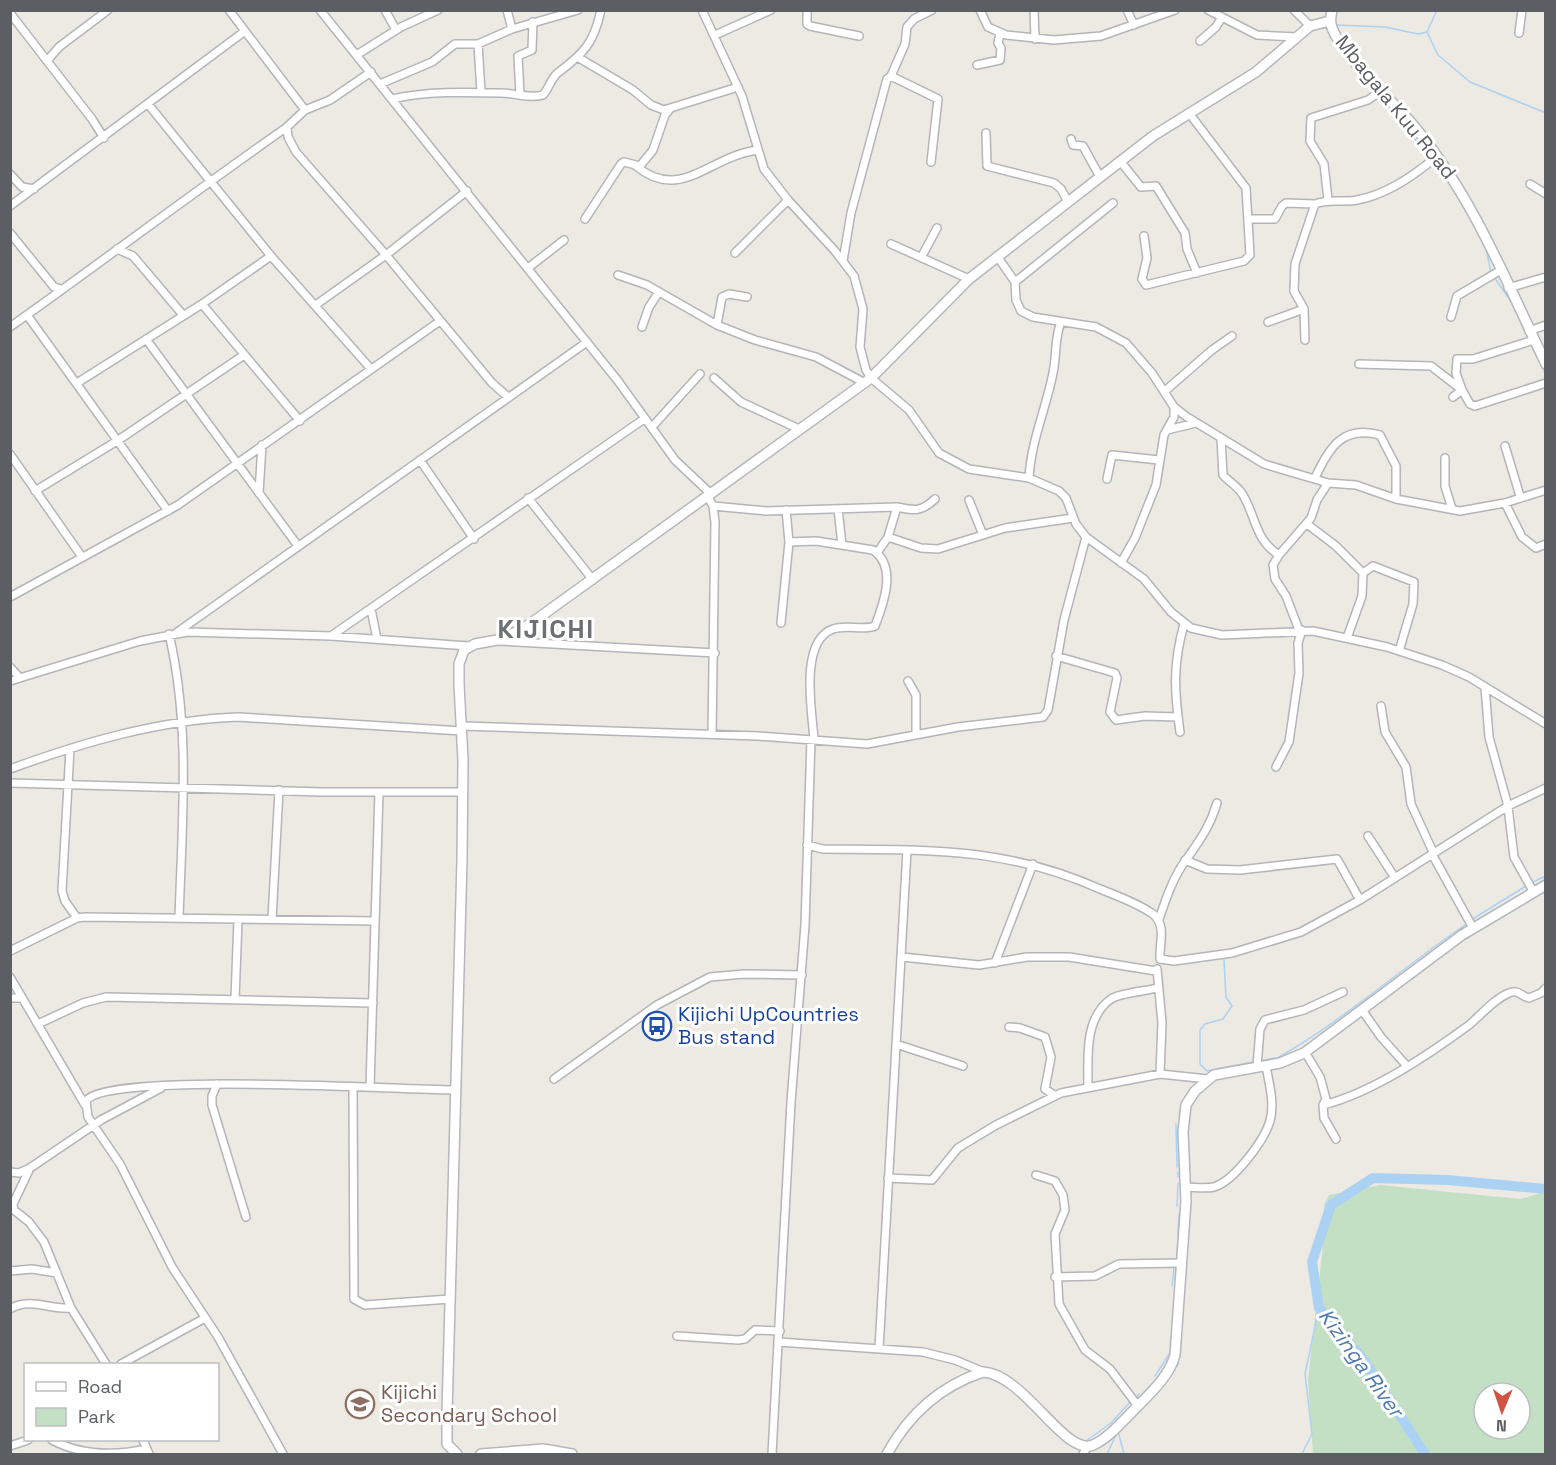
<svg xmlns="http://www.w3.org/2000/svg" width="1556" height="1465" font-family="'Space Grotesk',sans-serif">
<rect width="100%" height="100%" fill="#eceae3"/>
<path fill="#c3e0c4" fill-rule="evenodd" d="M1380,1185L1520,1199L1545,1192V1454H1313L1308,1380L1324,1236V1205L1329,1195ZM1484,1393H1520V1429H1484Z"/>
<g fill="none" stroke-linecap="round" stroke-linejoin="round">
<path stroke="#acd2f3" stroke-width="1.5" d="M1437,10L1427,32L1438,55L1470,82L1546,113
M1336,25L1385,27L1418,34L1427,32
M1321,27L1328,29L1334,42
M1392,109L1428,156
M1435,163L1449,182
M1459,198L1486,248L1491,273
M1494,277L1512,303L1528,338
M1531,345L1546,375
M1533,882L1546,876
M1471,920L1526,886
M1224,960L1226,997L1232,1006L1223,1019L1205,1024L1200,1030V1064L1207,1071L1253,1062
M1279,1057C1344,1020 1404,966 1468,923
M1261,1061L1275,1058
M1176,1124L1177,1167
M1178,1172V1177
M1177,1206L1178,1183
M1177,1258L1179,1214
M1172,1286L1174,1268
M1172,1372L1178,1365L1179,1358
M1155,1376L1169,1354
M1137,1397L1139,1394
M1118,1431L1124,1454
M1086,1441L1111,1423L1130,1402
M1107,1454L1117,1433
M1302,1454L1312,1434L1305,1374L1319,1308"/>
<path stroke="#acd2f3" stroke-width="10" d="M1425,1454L1363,1359L1319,1308L1312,1262L1331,1205L1373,1178L1448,1180L1546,1189"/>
<g stroke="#b4b5b9" stroke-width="10">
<path id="street" d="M229,10L305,110
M320,10L618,381L675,460L711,494
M385,10L396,30
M507,10L512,29
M702,10L742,96L764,169L788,200L835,251L854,276L863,309L860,347L866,370L871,378L909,410L939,453L969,469L1029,478L1059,491L1066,498L1076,524L1086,537L1144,579L1171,612L1191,628L1222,635L1313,631L1387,647L1442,665L1469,677L1546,724
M807,10V24L810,26L859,36
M980,10L988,27L1006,35L1054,40L1101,36L1175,10
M1034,10L1035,39
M1127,10L1134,25
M1208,10L1257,35L1298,37
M1294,10L1310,26
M10,13L92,119L104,138
M1519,33L1522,10
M715,35L771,10
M1200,41L1216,27L1222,17
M478,44L481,92
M358,54L401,27L438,10
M579,58L633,90L651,105L664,110L738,87
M47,61L59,47L108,10
M977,65L1000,60L1001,48L998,43L1000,33
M891,76L905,44L907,27L914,19L932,10
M380,84L432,62L455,44H478L512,29L578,10
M520,95L518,56L532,50L533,22
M392,99C426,91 466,92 501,93C515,93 529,99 543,95C549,89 551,77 559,72C584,53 594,43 601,10
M148,104L271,256L371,369
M287,127L288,137L296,152L386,255L492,383L508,397
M986,133L987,166L1054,183L1061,189L1068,202
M1071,139L1073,145L1083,146L1100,177
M1120,161L1141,187L1156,186L1185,233L1187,249L1197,273
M636,166C681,203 709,156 758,150
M10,174L22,187L34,189
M1530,184L1546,194
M1328,200L1324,164L1310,141L1311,118L1368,100L1382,90
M10,206L245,31
M585,219L621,164L624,162L640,166L653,150L665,115L670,109
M1249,219H1275L1282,206L1286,203L1315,204
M10,233L54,287L61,289
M1144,236L1147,258L1142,279L1146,285L1244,261L1250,255L1246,188L1189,113
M891,244L969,279
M117,249L133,256L183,315
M735,253L788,200
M922,256L937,228
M997,256L1015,282L1016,300L1021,311L1033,317L1096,327L1126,343L1152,373L1174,407L1187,417L1264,464L1328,483L1356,485L1396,499L1460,511L1505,503L1546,490
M843,261L851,213L887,79L891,76L938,99L931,162
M528,268L564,240
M618,275L647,285L717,325L755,340L816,357L865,383
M1015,282L1113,203
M1508,288L1546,277
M202,304L300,421
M317,304L386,255L467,191
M27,315L168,511
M1451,317L1457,296L1501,270
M1268,322L1304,309
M717,325L722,297L729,294L747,297
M10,327C103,261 194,192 287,127L305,110L330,100L371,72
M642,327L649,307L659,292
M1529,331L1546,325
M146,339L298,546
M1305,340L1304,309L1294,291L1295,264L1315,204C1329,198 1342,203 1357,200C1385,195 1415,175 1437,156
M1359,364L1431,366L1462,390L1470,404L1475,406L1546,383
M714,378L741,402L799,429
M77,383L202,304L271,256
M1165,391L1212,350L1232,336
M1453,397L1462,390L1456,373L1457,359H1473L1534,340
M652,427L700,374
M1167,430L1196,423
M1221,438L1223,475C1229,482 1238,486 1243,495C1256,517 1255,540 1279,555
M1505,446L1520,496
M10,454L82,557
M1445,458V486L1452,509
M420,460L474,539
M1029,478C1031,441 1046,409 1053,373C1057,355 1054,339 1061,322
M1315,478C1329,447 1343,425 1380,435L1396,466V499
M1107,479L1112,455L1159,460
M35,491L117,441L244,355
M259,493L262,445
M708,497L713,506L715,522L712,734
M528,498L593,580
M969,500L983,535
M1505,503L1522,537L1536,548L1546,544
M713,506L766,511L897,507C915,511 921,512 935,499
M838,509L842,545
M1307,524L1336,546L1363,573L1362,596L1347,638
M888,537L921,548L938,549L1005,528L1073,518
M789,542L816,541L873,550C898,567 883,605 875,626C862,631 847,624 833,629C799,641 812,712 814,739
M877,553L888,537L897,507
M1121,563L1135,538L1156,485L1164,435L1174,417V407
M1363,573L1373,566L1414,582L1413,604L1399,651
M10,597L178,505L440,321
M371,609L377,639
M781,623L789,542L786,510
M1299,630L1286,596L1275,579L1273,565L1279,555L1311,518L1317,500L1328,483
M176,633L587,342
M169,634C191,727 182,824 179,918
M331,636L644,419
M499,641L715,653
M1056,656L1115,673L1117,678L1110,712L1116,720L1145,716L1178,717
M10,667L20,678
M10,681L140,641L187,632L331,636L468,646
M908,681L916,695V735
M1485,687L1489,737L1508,806
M1381,706L1385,732L1406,767L1411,804L1433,852
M462,726L758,736L867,744L958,727L1043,717L1048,710L1064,620L1086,537
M1180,732C1174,690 1173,664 1184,624
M70,749L62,891L65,901L77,918
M1276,767L1289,742L1299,673L1298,643L1302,630
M10,769C84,742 159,720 238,717L462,731
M10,783L322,792H463
M1508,807L1514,857L1533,891
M1368,836L1395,878
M807,845L823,849C926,850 1003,846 1100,889C1118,896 1137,903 1153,914C1167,926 1159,943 1160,959L1174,961L1232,953L1301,932L1360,900L1508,806L1546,788
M1432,854L1473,928
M1185,860L1207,869L1240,870L1337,859L1360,900
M272,919L279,790
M1159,919C1166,899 1173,877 1186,860C1199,841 1210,827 1217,803
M10,951L77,918L85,917L375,921
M902,957L979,965L1027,957H1069L1156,971
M995,963L1033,864
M1157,969L1162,1023L1160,1074
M10,977L85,1105
M10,998H22
M235,999L238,920
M1362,1010L1381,1037L1406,1065
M38,1024L83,1003L106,997L373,1003
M1009,1027L1020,1028L1045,1037L1051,1057L1045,1089L1054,1095
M896,1044L963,1066
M1305,1052L1320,1077L1326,1099L1323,1105L1324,1118L1336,1139
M1257,1067L1260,1029L1265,1020L1304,1010L1343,992
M554,1079L657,1005L710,977L744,974L802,975
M217,1084L212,1096V1105L246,1217
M353,1087L354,1299L365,1305L450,1299
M370,1087L379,792
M1088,1087C1088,1057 1084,1018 1111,999C1119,993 1147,991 1157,988
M1323,1105C1372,1093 1428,1055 1469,1025C1481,1015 1494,999 1509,993C1518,989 1521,996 1529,998L1541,993L1546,988
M30,1168L13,1204L14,1210L29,1222L44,1242L71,1308L106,1364
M10,1172L19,1173L30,1168L101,1120L161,1088
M1036,1175L1055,1181L1063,1195L1065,1210L1055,1234L1059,1304L1085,1350L1110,1369L1138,1406
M888,1178L932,1180L958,1148L996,1125L1061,1093L1160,1074L1208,1079
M1186,1187C1194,1187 1205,1189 1214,1187C1234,1181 1264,1141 1270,1121C1275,1104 1269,1083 1266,1066
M10,1271L32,1269L57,1273
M1055,1277L1095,1276L1119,1264L1181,1263
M10,1309C30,1297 50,1310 71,1308
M677,1336L738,1340L745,1339L755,1330L780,1331
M779,1342L923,1352L955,1360L984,1372
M879,1349L907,850
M121,1364L205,1318
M52,1440C82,1456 114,1456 147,1449
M143,1440L149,1454
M10,1446L28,1440
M283,1454L218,1337L172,1267L120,1164L88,1117L86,1101C105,1071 405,1090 455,1090
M772,1454L791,1102L805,925L811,740
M1083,1454L1088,1446"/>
</g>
<g stroke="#b5b7bc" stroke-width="12">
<path id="secondary" d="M1332,10C1331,15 1330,20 1331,24C1336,49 1389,98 1408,119C1472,193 1504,277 1546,364
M457,1454L447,1444V1414L462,860L463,760L459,684V664L464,650L475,644L503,639L530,624L871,378L969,279L1153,136L1256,72L1310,26L1330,21
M481,1454L543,1449L572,1454
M887,1454C908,1416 940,1386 983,1372C1024,1374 1065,1457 1093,1445C1107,1439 1120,1424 1131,1413C1147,1396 1169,1378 1175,1355L1186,1201L1183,1132L1186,1105L1195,1091L1214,1075L1280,1063L1304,1053L1462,935L1546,885"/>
</g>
<use href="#street" stroke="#fff" stroke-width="7"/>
<use href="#secondary" stroke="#fff" stroke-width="9"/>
</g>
<defs>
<g id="bus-ring" transform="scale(1.5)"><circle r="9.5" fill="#fff" stroke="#1a4fb4" stroke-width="1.5"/><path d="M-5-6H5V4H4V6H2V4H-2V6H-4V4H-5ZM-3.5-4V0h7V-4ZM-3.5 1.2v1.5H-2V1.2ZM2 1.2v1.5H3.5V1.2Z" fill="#1a4fb4"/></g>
<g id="school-ring" transform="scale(1.5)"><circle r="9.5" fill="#fff" stroke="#8d6e63" stroke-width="1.5"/><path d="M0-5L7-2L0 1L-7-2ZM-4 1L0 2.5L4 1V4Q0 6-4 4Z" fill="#8d6e63"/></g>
</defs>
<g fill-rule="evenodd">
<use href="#bus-ring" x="657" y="1026"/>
<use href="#school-ring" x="360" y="1404"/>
</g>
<g text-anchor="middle" stroke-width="6" stroke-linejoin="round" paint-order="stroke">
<g font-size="20" fill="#5b5e62" stroke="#fff">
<text transform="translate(1396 107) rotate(51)" y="7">Mbagala Kuu Road</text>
</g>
<g font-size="20" fill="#164399" stroke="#fff" text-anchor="start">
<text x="678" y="1021">Kijichi UpCountries<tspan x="678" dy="23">Bus stand</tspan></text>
</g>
<g font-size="20" fill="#785e54" stroke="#fff" text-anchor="start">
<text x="381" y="1399">Kijichi<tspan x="381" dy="23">Secondary School</tspan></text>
</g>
<g font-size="21" font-style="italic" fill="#4f79ab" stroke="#fff">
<text transform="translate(1361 1363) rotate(54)" y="7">Kizinga River</text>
</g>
<g font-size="26" font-weight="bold" letter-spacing="1.5" fill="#6d7074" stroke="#fff">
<text x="546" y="638">KIJICHI</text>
</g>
</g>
<rect width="1556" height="1465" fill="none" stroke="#5b5e62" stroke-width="24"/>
<rect x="24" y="1363" width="195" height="78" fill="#ffffff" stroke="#bdbfc0" stroke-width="1.5"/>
<rect x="36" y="1382" width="30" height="9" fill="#ffffff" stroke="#bdbfc0" stroke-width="1.5"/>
<text x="78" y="1393" font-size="18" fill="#5b5e62">Road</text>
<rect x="36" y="1408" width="30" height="18" fill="#c3e0c4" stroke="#bdbfc0" stroke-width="1.5"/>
<text x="78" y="1423" font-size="18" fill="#5b5e62">Park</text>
<g transform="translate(1502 1411) rotate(182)"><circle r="28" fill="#ffffff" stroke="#bdbfc0" stroke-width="1.5"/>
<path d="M0-4.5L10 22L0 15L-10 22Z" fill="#d25343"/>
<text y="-9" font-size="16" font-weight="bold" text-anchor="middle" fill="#5b5e62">N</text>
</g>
</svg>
